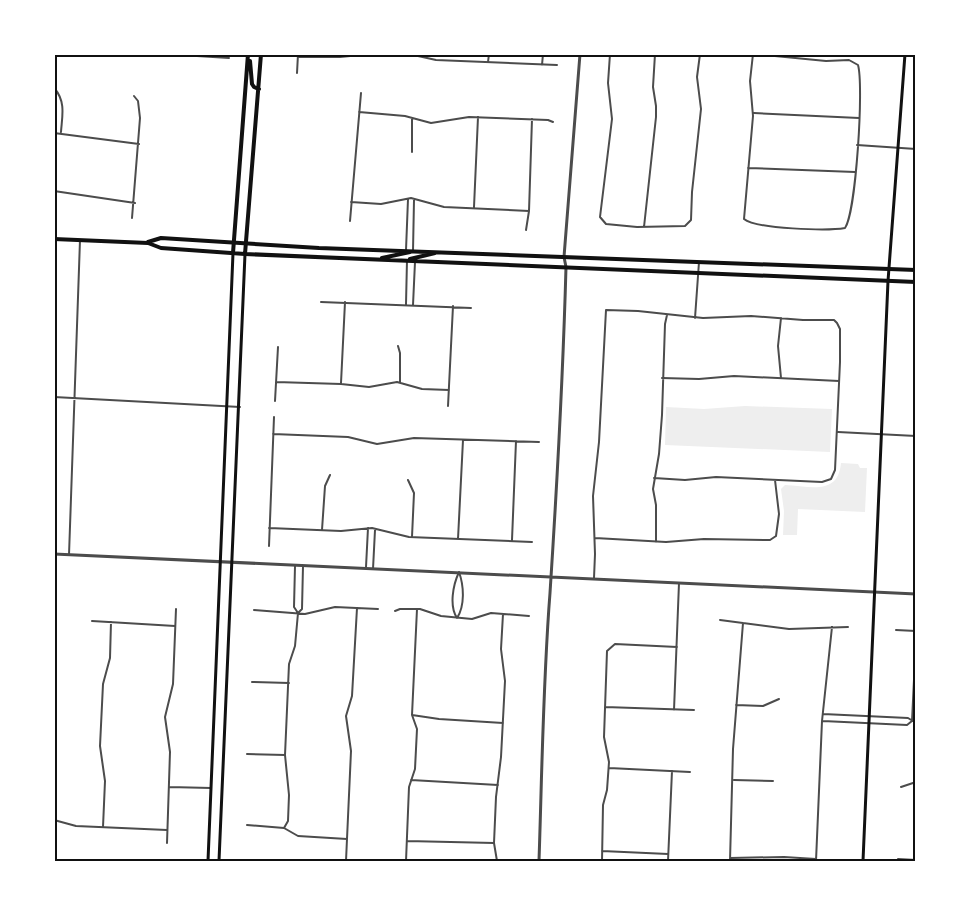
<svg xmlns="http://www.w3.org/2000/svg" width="970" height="915" font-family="'Nunito Sans',sans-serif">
<rect width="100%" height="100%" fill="#fff"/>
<path fill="#eee" d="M745,406L832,409L830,452L665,445L666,407L704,409Z
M841,463L858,464L860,468H867L865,512L798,509L797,535H783L784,511L781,489L785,485C810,486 838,496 841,463Z"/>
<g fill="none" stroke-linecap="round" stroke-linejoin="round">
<path stroke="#4c4c4c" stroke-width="2" d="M165,54L229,58
M409,54L436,60L557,65
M610,54L608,83L612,119L600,217L606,224L637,227L685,226L691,220L692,192L701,109L697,77L700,54
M752,54H753L826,61L849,60L858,65C864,86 856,212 845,228C828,231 756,229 744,219L753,116L750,81L753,54
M298,57H340L371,54
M488,62L489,54
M542,65L543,54
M297,73L298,54
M55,89C66,102 62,117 61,132
M359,112L405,116L431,123L469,117L548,120L553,122
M754,113L859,118
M54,133L139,144
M857,145L916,149
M412,152V118
M748,168L855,172
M54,191L135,203
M351,202L381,204L411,198L444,207L529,211
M474,207L478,117
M132,218L140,118L138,101L134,96
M350,221L361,93
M644,227L656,117V106L653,87L655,54
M526,230L529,211L532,119
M406,250L408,199
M413,251L414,200
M321,302L471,308
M406,304L407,260
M413,305L415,262
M695,318L699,262
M398,346L400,353V382
M662,378L699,379L734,376L839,381
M781,378L778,346L781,318
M276,382L341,384L369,387L397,382L422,389L449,390
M341,383L345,302
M54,397L240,407
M275,401L278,347
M448,406L453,306
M838,432L916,436
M273,434L348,437L377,444L414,438L539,442
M408,480L414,493L412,537
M269,528L341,531L372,528L409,537L532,542
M322,530L325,486L330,475
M595,538L666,542L704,539L770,540L776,536L779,514L775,480
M458,539L463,440
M512,540L516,441
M656,542V505L653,489L659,454L662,415L665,324L667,315
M269,546L274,417
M69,555L80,240
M295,566L294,607L298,613
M366,567L368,528
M373,569L375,530
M459,572C464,586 465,606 457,618C449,606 453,585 459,572Z
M594,578L595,554L593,496L599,442L606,310L638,311L703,318L751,316L803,320H834L837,323L840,329V362L835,470L831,479L822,482L716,477L685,480L654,478
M254,610L305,614L335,607L378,609
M395,611L400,609H420L441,616L472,619L491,613L529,616
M720,620L789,629L848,627
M92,621L175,626
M896,630L916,631
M252,682L289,683
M736,705L763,706L779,699
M605,707L694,710
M674,710L679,583
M823,714L908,718L916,723
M412,715L439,719L503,723
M823,721L907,725L912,721
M912,721L916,638
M247,754L285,755
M609,768L690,772
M411,780L498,785
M734,780L773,781
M169,787L211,788
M901,787L916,782
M54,820L76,826L167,830
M247,825L284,828L298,836L347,839
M103,827L105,781L100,746L103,684L110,658L111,622
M284,828L288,821L289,795L285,755L289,664L295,646L298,613L302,609L303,566
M407,841L494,843
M167,843L170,752L165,717L173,684L176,609
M602,851L668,854
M730,858L784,857L816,859
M898,859L916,860
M346,861L351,751L346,716L352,696L357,608
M406,861L409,787L415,769L417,729L412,715L417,609
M497,861L494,843L496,797L501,757L505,681L501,649L503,614
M602,861L603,805L607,790L609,762L604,737L607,651L615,644L677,647
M668,861L672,771
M730,861L733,749L743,623
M816,861L822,721L832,627"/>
<path stroke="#4c4c4c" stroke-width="3" d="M54,554L916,594
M539,861C542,772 543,682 550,593C557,485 563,376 566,267L564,257L580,54"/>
<path stroke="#111" stroke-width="3" d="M208,861L233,253
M219,861L245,254
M863,861L888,281L905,54"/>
<path stroke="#111" stroke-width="4" d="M250,61L252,84L254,87L259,89
M54,239L148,243L161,248L245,254L916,282
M148,242L161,238L319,248L916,270
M233,253L248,54
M245,254L261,54
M382,258L410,252
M410,259L435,253"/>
</g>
<rect width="970" height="915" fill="none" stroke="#ffffff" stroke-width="111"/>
<rect x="56" y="56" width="858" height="804" fill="none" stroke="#111" stroke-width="2"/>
</svg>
